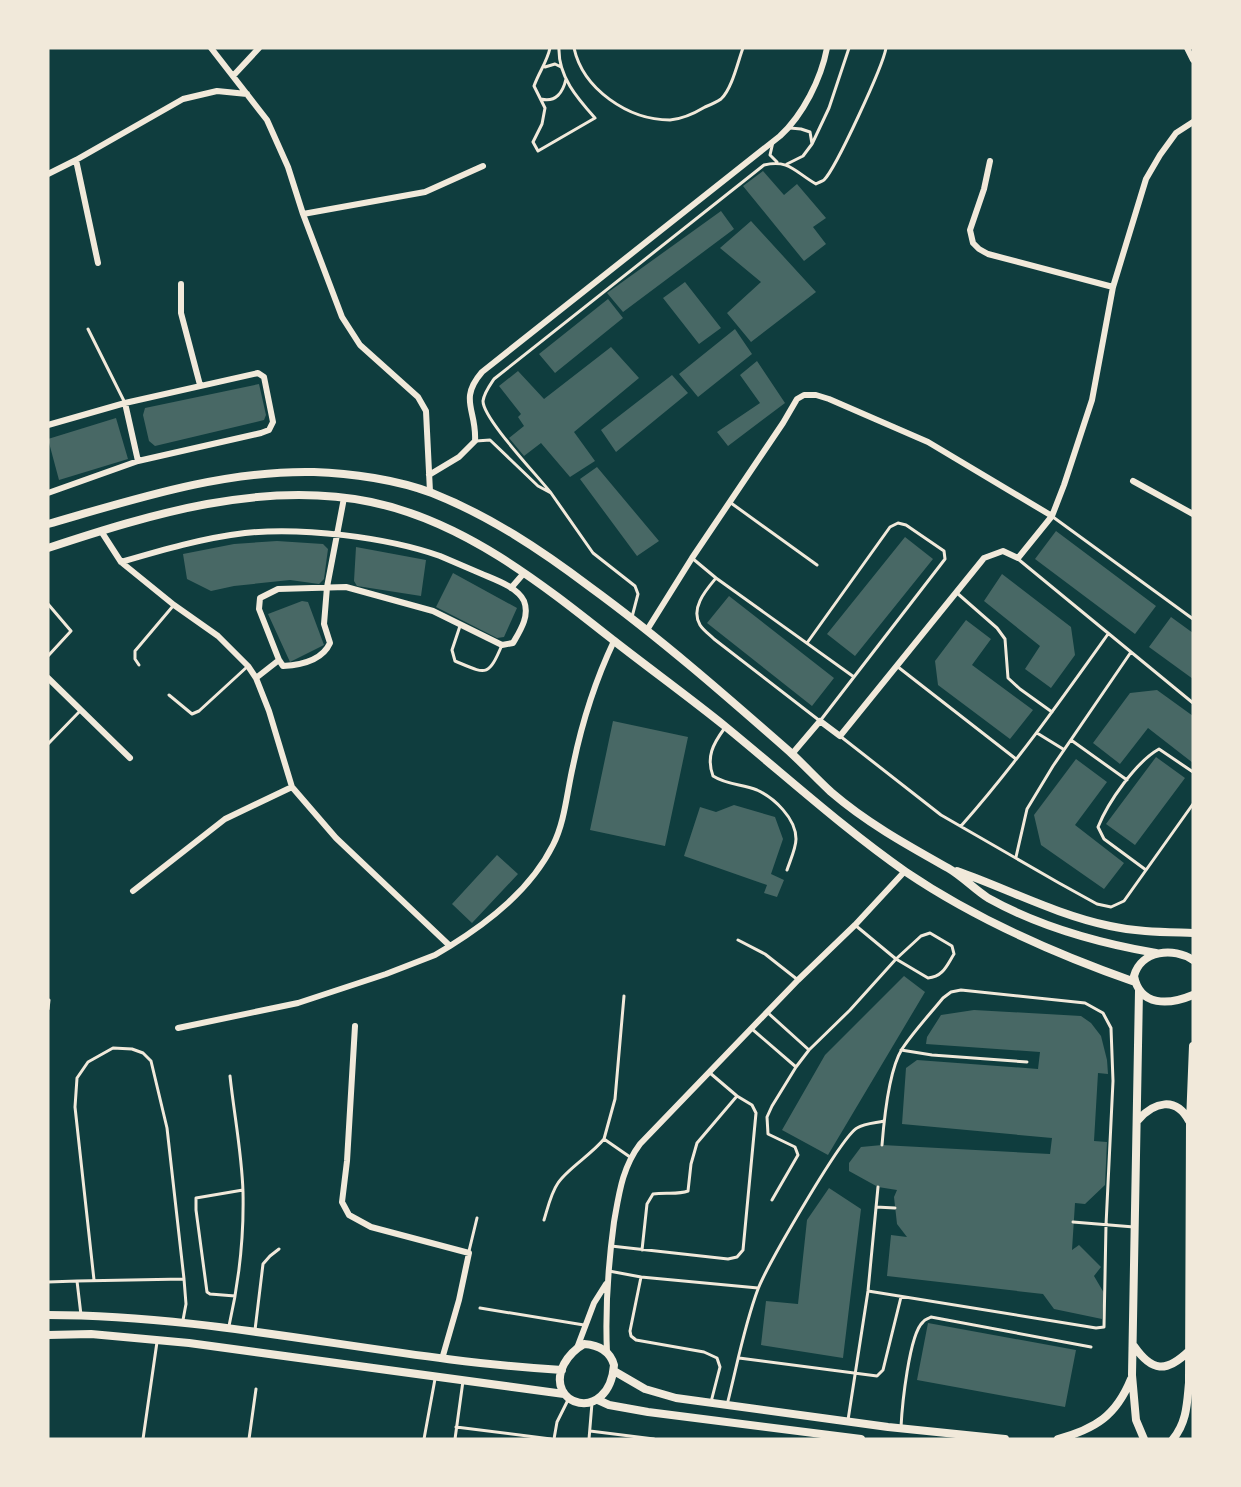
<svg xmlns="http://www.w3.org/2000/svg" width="1241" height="1487" font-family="Spectral,serif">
<rect width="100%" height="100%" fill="#0f3d3e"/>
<path fill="#486865" d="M763,171L784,195L797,184L826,218L813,227L826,244L804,261L743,186Z
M721,211L734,229L623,312L607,293Z
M751,221L816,292L751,342L727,313L761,282L720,248Z
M685,282L721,328L699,344L663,298Z
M608,299L623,318L555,373L539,354Z
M735,329L752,354L698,397L679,374Z
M611,347L639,378L574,432L595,461L570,477L541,443L524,456L509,438L524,426L518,417L521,414L499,386L518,371L544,399Z
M757,361L785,403L728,446L717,432L760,403L740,375Z
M672,375L688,393L616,452L601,430Z
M259,384L266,415L264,420L155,446L149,441L143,415L145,408Z
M116,418L128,459L59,480L48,439Z
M597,467L659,541L637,556L580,479Z
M1056,531L1156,606L1135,634L1035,559Z
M905,537L933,559L855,656L827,634Z
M277,541L323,544L328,549L324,579L319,584L290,580L234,586L211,591L187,579L183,554L234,544Z
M356,547L426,560L421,596L357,586L354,581Z
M453,573L517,608L504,637L497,638L436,607Z
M1002,574L1071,627L1075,655L1051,688L1025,669L1040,646L984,601Z
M729,596L834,678L812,706L707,623Z
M302,601L308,602L324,645L290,662L268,614Z
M1171,617L1193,633V679L1149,647Z
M966,620L991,639L972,665L1033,710L1010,739L938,685L935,661Z
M1157,690L1193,716V763L1148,728L1120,764L1093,743L1130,693Z
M613,721L688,737L665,846L590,830Z
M1156,757L1185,778L1135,845L1106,824Z
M1076,759L1107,782L1075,825L1124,863L1104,889L1041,845L1034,815Z
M734,805L775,817L783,839L771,874L784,880L777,897L764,893L767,885L684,856L700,807L716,812Z
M497,855L518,874L472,923L452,904Z
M904,976L925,992L828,1155L782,1130L825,1055Z
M974,1010L1081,1016L1091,1023L1101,1036L1107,1060L1108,1074L1098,1073L1094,1141L1107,1142L1105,1185L1085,1204L1075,1203L1072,1250L1079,1245L1101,1267L1094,1276L1104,1293L1102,1319L1054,1309L1043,1294L887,1276L891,1235L907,1237L897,1224L894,1197L897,1190L878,1187L849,1171V1163L861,1147L882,1145L1050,1154L1052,1138L902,1124L906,1068L917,1060L1038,1069L1040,1052L926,1044L927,1037L941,1015Z
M829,1188L861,1209L843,1358L761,1345L766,1301L798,1304L807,1220Z
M928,1323L1076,1350L1065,1407L917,1380Z"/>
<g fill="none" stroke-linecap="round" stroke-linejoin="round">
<path stroke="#f1e9da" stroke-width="3" d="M550,48C547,62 539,72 534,86L545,108L542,124L533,142L538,151L595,118C577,98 558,76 559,48
M574,48C583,89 628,120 670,120C682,119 695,113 705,107C710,105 717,102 721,99C732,89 738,61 743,48
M545,67L555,64L561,67
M541,99C556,103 563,92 566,79
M790,128L801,129L810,132L812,144L829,108L849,48
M773,142L770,155L777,162
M787,164L803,156L812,144
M88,329L125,403
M476,441L490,440L538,486L551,493L593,553L635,586L638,594L632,617
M551,493C538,476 483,419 483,401C484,393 490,385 494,379L764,165C789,159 795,172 816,184C817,183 823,181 824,180C836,168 883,66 886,48
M731,503L817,565
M1053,517L1193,619
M692,558L716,578L854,677
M1018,559L1193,703
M716,578C706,590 690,608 700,625C703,630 710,635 714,639L820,721L945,559L944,551L906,525L898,523L890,527L807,643
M957,593L997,628L1005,639L1008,678L1020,689L1052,712
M48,604L71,631L48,656
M460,626L452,650L455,661C486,674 488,678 502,645
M139,665L135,659V651L173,606
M898,667L1016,759
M169,695L192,714L199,711L248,666
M724,729C713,744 706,757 713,776C727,785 742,784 757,790C774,798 796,818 796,839C796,848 790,861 787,870
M1037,733L1063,749
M840,736L941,815L1059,883L1097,904L1111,907L1124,901L1193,804
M1071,740L1127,780
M48,744L81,710
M961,826C1015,765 1061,700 1108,634
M1016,857L1027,809L1053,766L1131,652
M1146,870L1104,839L1098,827C1108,802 1136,762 1159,749L1193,772
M738,940L765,954L798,980
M48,1009L49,1000
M767,1012L809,1050
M752,1029L796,1067
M901,1050L932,1055L1027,1062
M604,1139L615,1099L624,996
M772,1200L798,1155L795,1147L768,1134L767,1117L772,1106L796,1067L809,1050L850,1010L896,959L921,936L930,933L952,946L954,954C947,965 943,977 928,978L896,959L855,925
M876,1207L895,1208
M544,1220C548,1207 551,1193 558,1183C567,1169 591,1155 604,1139L630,1157
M1073,1222L1134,1227
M611,1246L728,1259L737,1257L743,1250L756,1113L752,1105L737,1096L710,1073
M642,1250L647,1204L653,1194C665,1192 678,1195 688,1191L691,1164L697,1143L737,1096
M469,1251L477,1218
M609,1271L641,1277L758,1288
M641,1277L630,1331L631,1336L636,1340L704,1352L717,1358L720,1367L711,1402
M94,1280L75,1107L77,1078L88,1062L113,1048L132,1049L143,1053L151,1061L167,1128L184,1279L186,1304L183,1320
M77,1281L184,1279
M48,1282L77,1281L81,1315
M868,1291L1096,1328L1104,1327L1106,1225L1113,1081L1111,1028L1103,1013L1085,1003L961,990L951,992L943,998C930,1014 914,1031 902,1049C889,1070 884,1120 882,1145
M235,1296L210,1294L207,1292L196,1210V1198L243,1190
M480,1308L584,1325
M229,1326C239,1282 244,1237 243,1192C242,1154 234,1114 230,1076
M255,1330L263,1264L270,1256L279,1249
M739,1358L877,1376L883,1370L901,1297
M727,1405C737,1366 744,1326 758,1289C767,1266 841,1137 857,1128C865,1123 875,1123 884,1121
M848,1420L868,1291L878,1187
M456,1427L551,1439
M901,1427C902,1407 909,1334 923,1322C925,1319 928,1319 931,1317L1091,1347
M590,1431L654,1439
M143,1439L157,1342
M249,1439L256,1389
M424,1439L435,1379
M455,1439L463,1381
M554,1439L557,1422L568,1400
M589,1439L592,1403"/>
<path stroke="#f1e9da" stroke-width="6" d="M211,48L267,120L288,167L303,214L342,317L360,345L418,397L426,411L430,492
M1187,48L1193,60
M233,76L259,48
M76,160L98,263
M990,161L984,189L970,230L973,243L979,249L988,254L1113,287
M48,174L76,160L183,99L217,91L247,94
M303,214L425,192L483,166
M181,284V313L200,385
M125,403L138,461
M48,425L125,403L258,373L264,377L273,422L269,430L261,433L138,461L48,493
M429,475L459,457L475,441C477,410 458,400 482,372L780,136C803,115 821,79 827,48
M1133,481L1193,514
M101,531L121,562L174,605L218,636L248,666L256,678L269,711L292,787L336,838L450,946L435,955L386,974L298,1003L178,1028
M121,562C162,550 203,538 245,533C302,527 386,537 440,556C454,562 468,568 482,574C496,580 517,587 524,601C530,616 520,631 513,643L502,645L433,611L346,587L278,589L260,598L259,609L279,660L256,678
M511,588L524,573
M647,630L692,558L783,423L797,399L804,395H816L829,399L928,442L1052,516
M279,660L283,666C301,665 322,661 330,643L324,624L327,587L344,498
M48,678L130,758
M792,754L820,721L840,736L984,558L1003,551L1018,558L1052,516L1064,485L1092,400L1113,287L1146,179L1160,155L1176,133L1193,122
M133,891L225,819L292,787
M450,946C490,921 531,889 553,845C565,822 567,791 573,766C582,722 595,681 614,641
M355,1026L347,1161L342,1202L349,1215L371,1227L469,1253L459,1300L442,1359
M577,1348L594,1303L606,1284
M607,1353C605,1308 608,1266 614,1222C619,1194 622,1168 640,1144L798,980L855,925L905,871"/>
<path stroke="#f1e9da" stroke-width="8" d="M1139,991L1132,1375L1136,1420L1144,1439
M1138,1120C1154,1102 1176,1096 1189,1121
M48,1315C221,1315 389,1360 562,1370
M48,1335L91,1334L189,1343L564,1394
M584,1344C599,1345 610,1351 614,1365C609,1425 543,1406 564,1364C569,1355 575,1349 584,1344Z
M1134,1346C1152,1372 1166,1373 1189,1351
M614,1371L645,1389L676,1398L888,1427L1005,1439
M598,1400L609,1405L648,1412L861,1439
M1058,1439C1095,1429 1116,1416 1131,1379
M1173,1439C1187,1422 1187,1403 1189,1383L1190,1122L1193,1046"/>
<path stroke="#f1e9da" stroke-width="8" d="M48,524C135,499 223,470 314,472C351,473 398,480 432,493C490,516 541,550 590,587C660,638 725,695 790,752C804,765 817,779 831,792C867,823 907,845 948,868C962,876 974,889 988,898C1040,927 1098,943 1156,953
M48,548C151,514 262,480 371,502C463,521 541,583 613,640C650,669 689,697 726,727C786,776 843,828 906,872C977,920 1055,954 1135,982
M957,871C1008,889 1057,915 1110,926C1137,932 1166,932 1193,933
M1193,960C1174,947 1141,950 1134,976C1140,1007 1169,1005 1193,995"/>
</g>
<rect width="1241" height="1487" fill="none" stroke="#f1e9da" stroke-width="99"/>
</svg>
